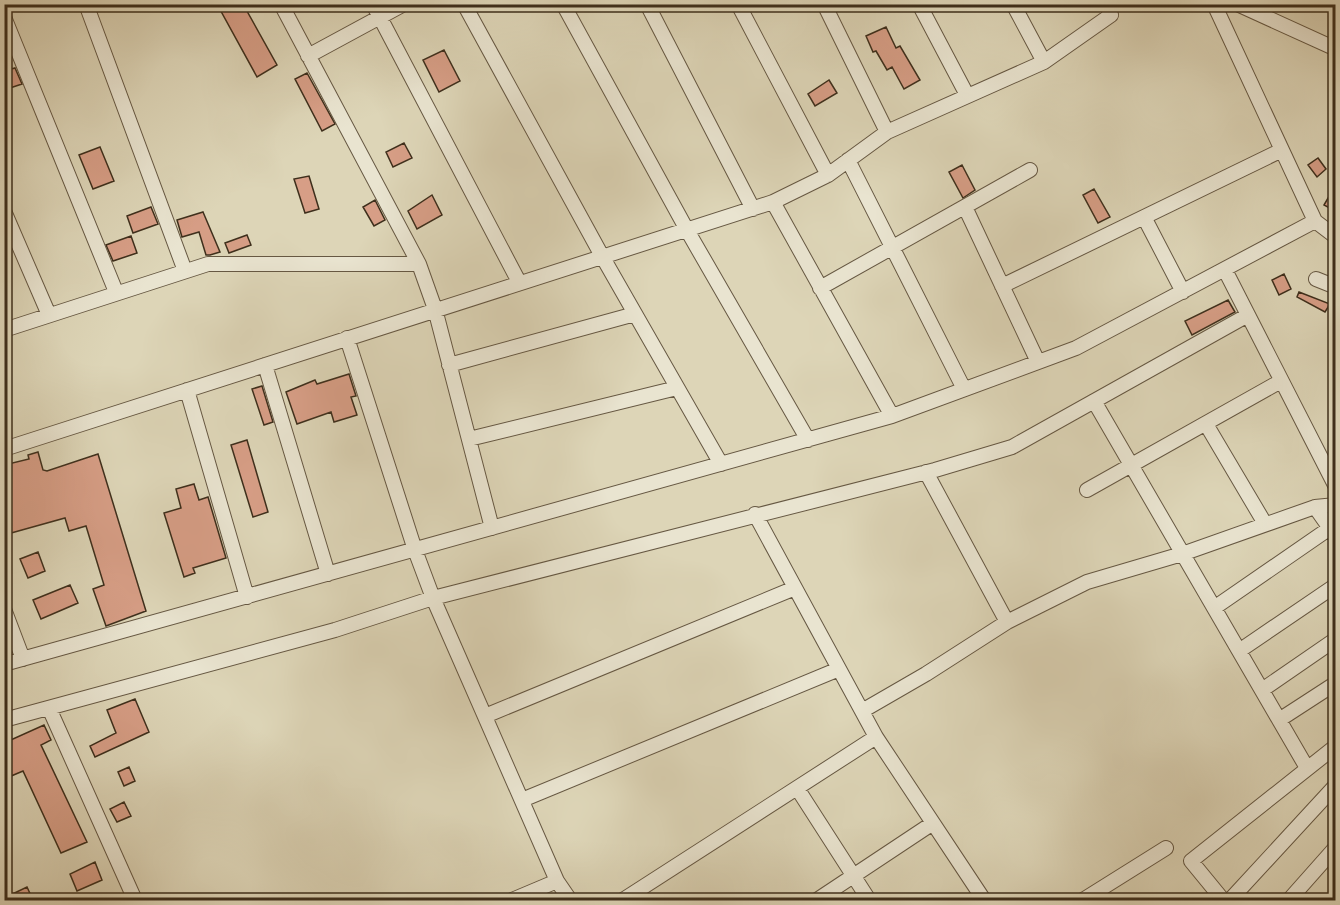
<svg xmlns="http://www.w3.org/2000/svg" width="1340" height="905" font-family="'IM FELL DW Pica',serif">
<rect width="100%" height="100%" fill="#ddd5b7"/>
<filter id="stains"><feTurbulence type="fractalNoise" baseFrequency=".00333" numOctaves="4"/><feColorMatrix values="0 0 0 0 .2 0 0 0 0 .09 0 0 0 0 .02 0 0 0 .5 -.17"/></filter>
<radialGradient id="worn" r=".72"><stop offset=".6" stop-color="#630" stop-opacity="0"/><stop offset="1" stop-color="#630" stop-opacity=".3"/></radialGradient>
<path fill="#d79e86" stroke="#3e2f1c" stroke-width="1.5" d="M217,4H243L277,65L257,77Z
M886,27L896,48L900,46L920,80L904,89L892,67L887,70L876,51L873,52L866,36Z
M444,50L460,81L439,92L423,60Z
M15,68L22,84L4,90V71Z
M307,73L335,124L322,131L295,79Z
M829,80L837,93L815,106L808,94Z
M404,143L412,158L393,167L386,152Z
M100,147L114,181L93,189L79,155Z
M1318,158L1326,169L1317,177L1308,165Z
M962,165L975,190L963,198L949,172Z
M309,176L319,209L305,213L294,179Z
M1335,186V211L1324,205Z
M1094,189L1110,217L1098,223L1083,195Z
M432,195L442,215L417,229L408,211Z
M375,200L385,220L374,226L363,207Z
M151,207L158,224L133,233L127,216Z
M203,212L220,252L210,255H206L199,232L182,237L177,220Z
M247,235L251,245L229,253L225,243Z
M131,236L137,253L113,261L106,245Z
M1284,274L1291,289L1279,295L1272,280Z
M1299,292L1330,304L1325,312L1297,297Z
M1228,300L1235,312L1192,335L1185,321Z
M349,374L356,396L351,397L357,415L334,422L331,412L297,424L286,392L315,380L317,384Z
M262,386L273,422L264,425L252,389Z
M247,440L268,512L253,517L231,445Z
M38,452L43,470L47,471L98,454L146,611L106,626L93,589L104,585L86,526L69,531L65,518L4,535V465L29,459L28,455Z
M194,484L199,500L208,497L226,558L193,568L195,573L184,577L164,513L181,508L176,489Z
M38,552L45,571L28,578L20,559Z
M70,585L78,603L41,619L33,600Z
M135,699L149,732L95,757L90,746L116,733L107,710Z
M44,725L51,740L41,745L87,842L61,853L23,771L4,779V743Z
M129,767L135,781L124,786L118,772Z
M124,802L131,816L117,822L110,809Z
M95,862L102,880L77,891L70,874Z
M27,887L33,900H4V898Z"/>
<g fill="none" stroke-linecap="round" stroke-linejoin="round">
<g stroke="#665843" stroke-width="16">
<path id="minor" d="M86,4L185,271
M281,4L419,264
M373,4L519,282
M464,4L602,256L721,464
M563,4L687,230L808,440
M647,4L753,209
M738,4L828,175L773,202
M824,4L887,132
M919,4L967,95
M1013,4L1044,62
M1237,4L1336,49
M4,17L116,292
M308,56L404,4
M848,160L964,389
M828,175L887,132L1044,62L1111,15L1106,4
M965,207L1038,362
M4,211L49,315
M1144,217L1183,292
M1315,221L1336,237
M1225,270L1336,487
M1316,279L1336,287
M1002,286L1282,150
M820,288L1030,170
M4,330L208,264H419L435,309L492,528
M347,338L415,550L433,598L557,881L570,900
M265,365L328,574
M449,365L635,314
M187,390L247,597
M1094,401L1307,768
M1206,424L1264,522
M469,439L677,388
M4,449L773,202L892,416
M926,472L1007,622
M1087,490L1281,381
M1315,507L1336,537
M755,514L876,737L984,900
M1214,608L1330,528
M4,609L23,659
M1239,651L1336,585
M4,664L892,416L1076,348L1315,221L1214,4
M1262,690L1336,639
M49,708L135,900
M862,711L926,674L1007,622L1087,582L1182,554L1315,507L1336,505
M485,716L795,588
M4,720L335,630L433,598L935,470L1012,447L1248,315
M1279,720L1336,683
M797,788L869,900
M522,800L839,669
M512,900L557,881
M623,900L876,737
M817,900L933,823
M1083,900L1166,848
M1223,900L1191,861L1336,746
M1230,900L1336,785
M1289,900L1336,847"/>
</g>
<use href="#minor" stroke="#e9e4d0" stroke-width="14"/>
</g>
<rect width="1340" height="905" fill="none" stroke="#ddd5b7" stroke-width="24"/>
<rect x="6" y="6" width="1328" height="893" fill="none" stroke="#3e2f1c" stroke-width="3"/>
<rect x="12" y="12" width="1316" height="881" fill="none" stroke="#3e2f1c" stroke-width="1.5"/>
<rect width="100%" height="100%" filter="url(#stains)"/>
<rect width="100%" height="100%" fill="url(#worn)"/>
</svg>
